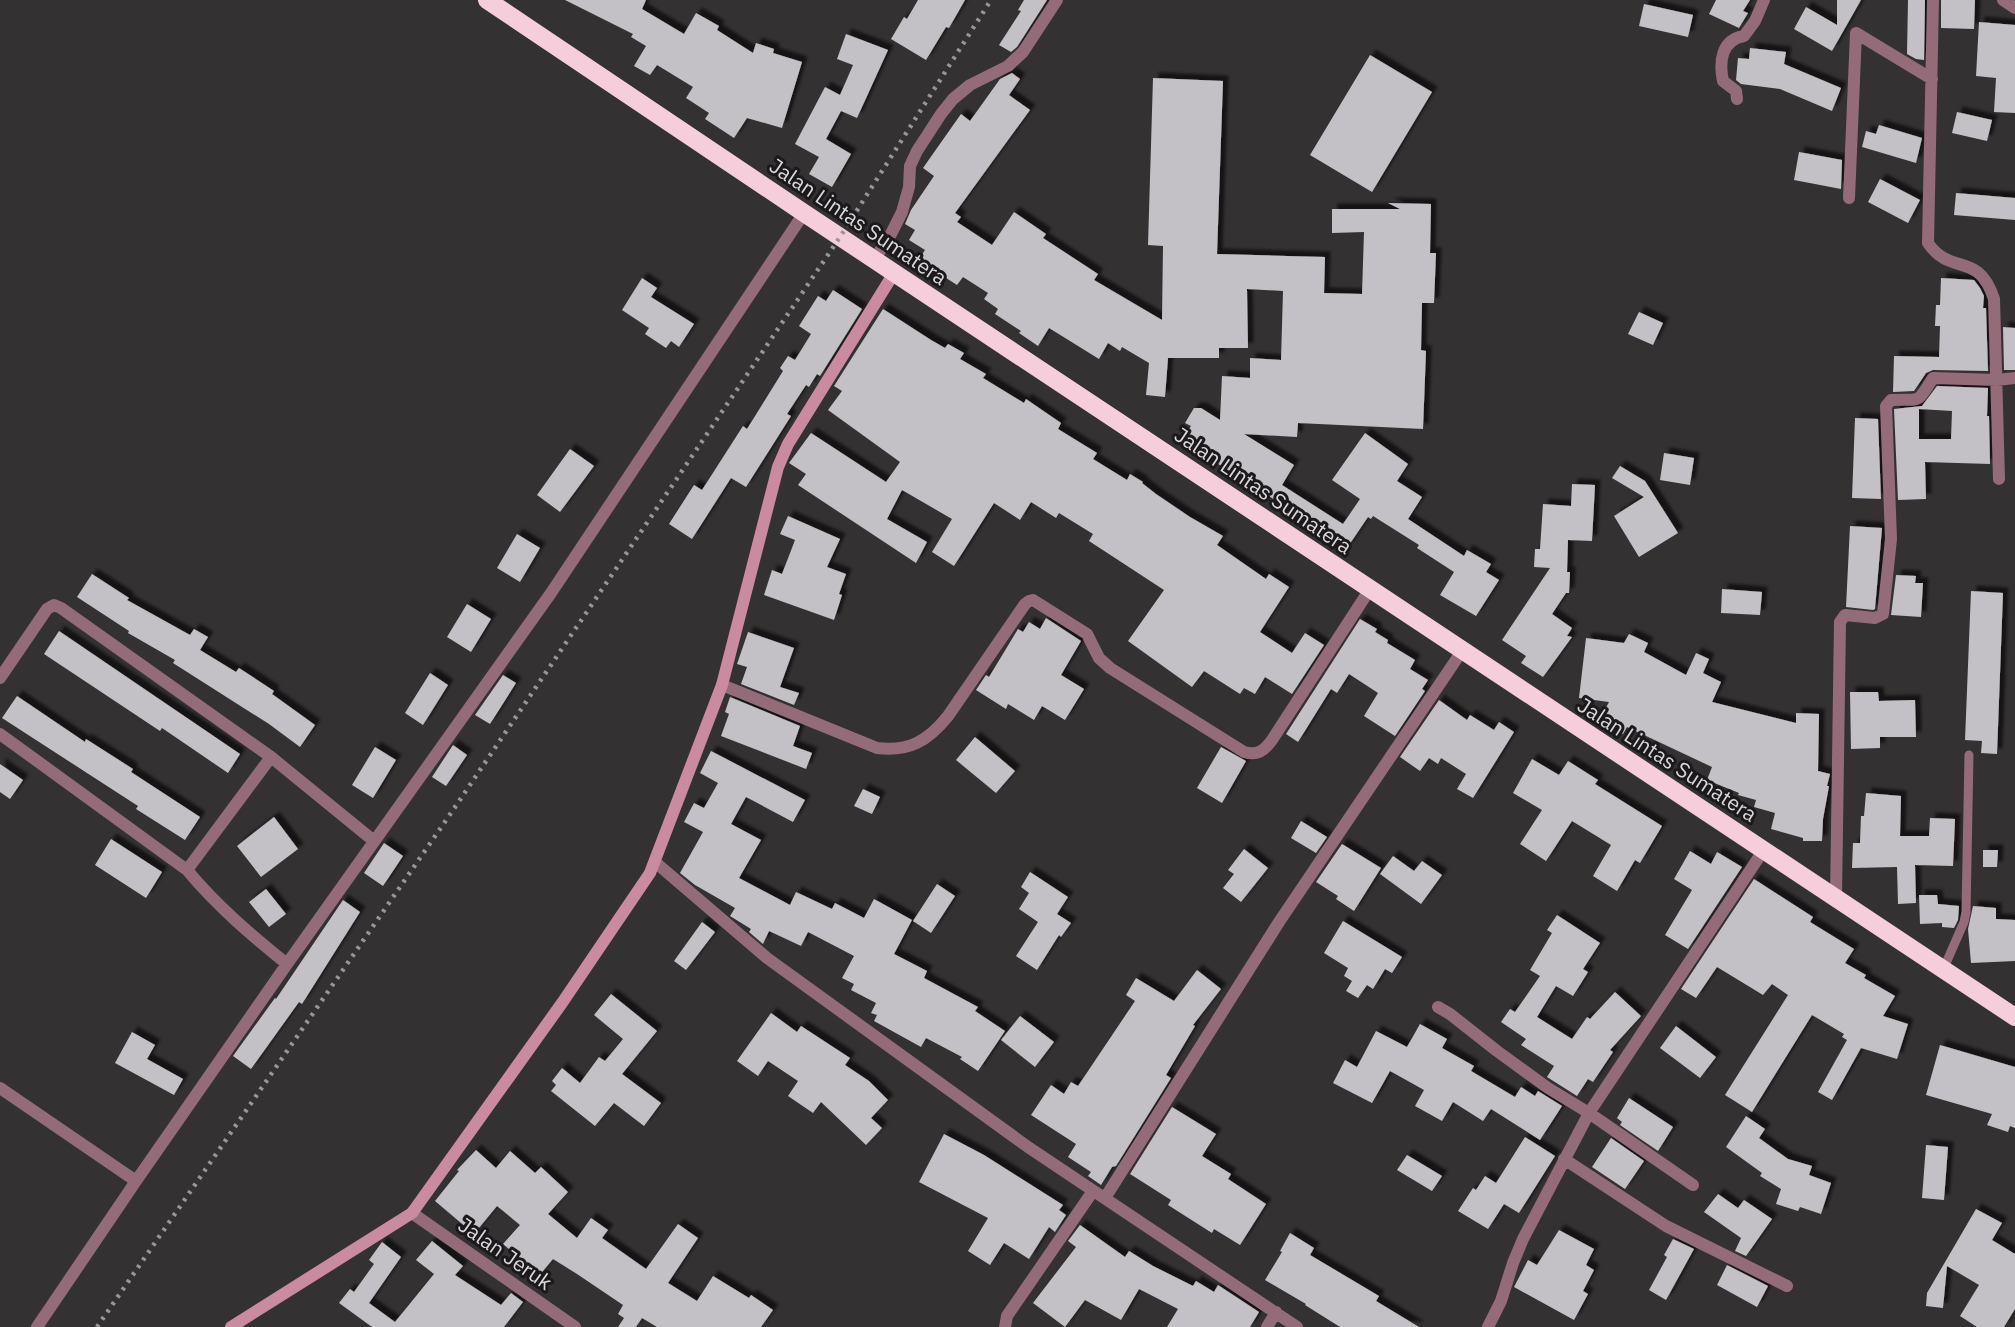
<svg xmlns="http://www.w3.org/2000/svg" width="2015" height="1327" font-family="'IBM Plex Sans',sans-serif">
<defs>
<filter id="shadow"><feDropShadow dx="5.5" dy="-5.5" stdDeviation="1.5" flood-color="#0009"/></filter>
</defs>
<rect width="100%" height="100%" fill="#343133"/>
<path fill="#c3c1c5" fill-rule="evenodd" filter="url(#shadow)" d="M565,0H646L642,9L684,34L696,13L719,26L717,30L753,53L756,43L774,49L773,53L802,62L782,128L747,118L734,138L705,119L709,113L686,98L693,87L657,65L650,75L634,66L646,46L631,37L633,34Z
M918,0H965L949,28L946,27L926,60L891,39L904,17L907,19Z
M1024,0H1047L1017,47L1011,52L999,45L1021,11L1018,10Z
M1716,0H1750L1743,11L1748,13L1739,28L1709,14Z
M1837,0H1861L1832,51L1794,29L1806,7L1837,25Z
M1908,0H1925L1924,60L1916,59L1907,54Z
M1941,0H1975L1974,29L1941,28Z
M1644,4L1693,15L1688,37L1639,26Z
M1979,22L2015,25V113L1994,112L1996,78L1976,76Z
M846,34L888,50L857,118L841,111L826,139L851,154L832,187L809,174L819,157L795,144L825,87L840,95L853,65L837,59Z
M1750,48L1786,52L1784,64L1841,88L1832,111L1780,89L1741,84L1736,80L1738,58L1749,59Z
M1370,55L1432,92L1372,192L1310,155Z
M1012,73L1020,79L1009,95L1030,110L955,213L961,217L957,222L992,245L1014,212L1046,234L1043,238L1098,274L1094,280L1162,320L1163,246L1148,245L1153,78L1223,81L1217,254L1325,257L1324,293L1362,294L1364,232L1332,233V209H1400L1388,203L1431,204L1430,253H1436L1434,303H1422L1421,350L1426,351L1423,429L1298,423L1297,437L1244,434L1294,465L1282,485L1343,524L1360,499L1332,480L1365,433L1408,464L1397,481L1422,497L1408,519L1464,556L1467,550L1491,564L1486,572L1499,580L1476,616L1440,595L1454,572L1417,548L1419,545L1373,516L1371,519L1368,517L1347,548L1254,486L1181,441L1191,426L1185,423L1194,408H1201L1220,420L1222,376L1250,378V358L1281,360L1283,291L1247,289L1248,348H1219V358H1168L1165,397L1146,395L1149,363L1122,347L1120,351L1108,343L1099,359L1049,328L1038,346L1019,333L1021,331L995,314L998,309L984,299L988,293L963,277L957,285L943,276L939,281L916,264L925,250L909,240L915,230L905,224L911,210L934,176L923,168L961,114L970,121L1000,79Z
M1957,112L1992,120L1987,141L1952,133Z
M1879,125L1922,138L1916,163L1862,147L1866,131L1876,134Z
M1799,152L1842,160L1841,189L1794,180Z
M1880,179L1920,200L1908,223L1868,202Z
M1956,193L2015,198V220L1954,215Z
M642,278L657,288L651,297L694,324L679,347L671,341L666,348L645,334L649,328L622,310Z
M1941,278L1974,280L1980,288L1984,296L1983,308H1986L1988,371L1933,370L1926,373L1914,391L1893,392L1894,356L1939,357L1940,326H1935L1936,305H1940Z
M833,290L862,309L820,376L817,374L809,387L806,385L787,414L791,416L746,487L731,478L692,539L669,524L694,485L702,490L743,426L747,429L783,371L780,368L788,356L795,360L811,334L799,326L818,296L826,301Z
M883,309L931,340L945,348L948,344L964,353L960,359L986,374L983,378L1024,403L1026,399L1061,423L1058,429L1097,453L1093,459L1127,480L1130,474L1143,482L1142,483L1156,494L1190,517L1223,536L1217,545L1266,579L1269,574L1289,587L1260,632L1292,653L1305,633L1324,645L1292,694L1265,677L1255,694L1244,688L1240,694L1204,671L1192,687L1128,641L1164,590L1089,541L1093,534L1059,513L1056,518L1031,502L1020,520L994,503L954,566L932,552L952,519L902,490L887,519L927,542L916,563L798,485L806,474L789,463L811,433L886,482L900,462L828,410L842,391L834,386Z
M1639,312L1663,323L1653,345L1628,334Z
M2003,327L2015,328V370H2004Z
M1937,386L1988,388L1987,416H1989L1990,464L1925,462L1926,499L1898,500L1894,409L1922,406ZM1919,409L1952,411L1951,439H1919Z
M1855,418L1878,419L1881,499L1852,498Z
M570,449L594,466L560,512L537,495Z
M1664,453L1694,458L1690,485L1660,480Z
M1620,466L1645,481L1678,533L1639,557L1614,516L1644,497L1612,478Z
M1572,484L1595,485L1592,541L1568,540L1567,572H1570L1569,593H1566L1552,614L1572,628L1567,636L1572,637L1543,677L1521,663L1526,656L1502,640L1550,568L1534,567L1535,549H1540L1543,504L1571,506Z
M788,516L840,539L827,567L846,574L839,594L842,595L834,620L764,595L772,570L782,574L795,540L780,534Z
M1850,526L1882,528L1875,609L1873,610L1846,607Z
M517,534L540,548L520,582L497,568Z
M92,574L129,598L127,600L190,635L194,629L208,637L200,650L236,672L239,668L274,691L272,694L315,725L300,747L269,724L173,663L175,660L128,633L129,631L77,597Z
M1896,575L1916,576L1915,583H1923L1921,617L1891,615Z
M1722,589L1762,592L1760,615L1721,613Z
M1971,591L2003,593L1997,754L1981,753L1982,741L1965,740Z
M467,604L491,619L471,652L447,637Z
M1046,618L1081,641L1061,675L1084,689L1065,720L1042,706L1034,720L1008,704L1006,709L976,690L986,675L989,677L1018,629L1023,632L1029,622L1040,629Z
M1360,619L1377,629L1375,632L1388,640L1387,643L1415,660L1410,669L1428,680L1422,689L1425,691L1395,736L1364,716L1378,693L1349,674L1337,693L1331,689L1298,742L1286,734Z
M59,631L240,754L228,773L162,728L160,731L44,654Z
M748,632L794,648L780,687L799,693L794,705L741,684L747,667L737,664Z
M1629,634L1648,643L1644,652L1686,675L1696,653L1709,659L1703,673L1721,682L1712,702L1796,723V713L1819,714L1818,771L1830,774L1827,786H1829L1823,819L1822,841H1803V838L1771,829L1775,813L1754,807L1756,800L1738,795L1739,793L1707,780L1712,767L1627,727L1623,734L1599,721L1609,702L1579,698L1586,638L1624,643Z
M430,673L448,685L423,725L405,713Z
M503,675L516,683L490,724L475,715Z
M1850,692H1878L1879,701L1915,700L1916,737H1880V748L1851,749Z
M17,696L85,742L86,739L133,769L131,772L200,817L185,840L136,809L138,806L2,718Z
M730,697L800,726L793,746L812,753L806,769L721,736L729,714L725,712Z
M1439,700L1467,720L1470,715L1494,730L1499,722L1514,732L1473,798L1457,789L1466,774L1441,758L1438,764L1429,758L1420,771L1400,757Z
M975,737L1015,771L996,793L956,760Z
M453,745L467,755L446,786L432,777Z
M375,747L396,760L373,798L352,785Z
M1221,747L1246,761L1222,803L1197,788Z
M711,751L805,800L793,822L746,797L731,824L761,840L739,878L790,905L796,892L832,909L835,903L864,918L874,899L912,920L894,954L927,971L924,978L978,1007L975,1011L1005,1031L978,1071L960,1059L962,1057L926,1038L921,1047L874,1021L877,1015L871,1013L876,1003L851,990L854,984L842,978L854,956L808,932L801,946L769,931L763,944L749,932L751,929L730,916L735,908L695,885L680,873L703,832L684,822L694,803L704,808L718,783L700,773Z
M1532,759L1559,775L1568,761L1598,780L1595,784L1662,826L1640,863L1635,860L1617,891L1593,876L1611,845L1572,821L1546,861L1520,844L1542,810L1513,793Z
M0,764L23,780L10,799L0,792Z
M863,789L880,797L872,814L854,806Z
M1866,793L1901,796L1900,836H1929L1930,818L1955,819L1953,866L1915,865L1916,903L1898,904L1897,867L1852,868L1853,843H1860L1861,816H1864Z
M274,817L298,849L261,877L237,846Z
M1301,821L1327,837L1316,853L1291,838Z
M111,839L162,872L146,898L95,865Z
M384,843L403,856L383,886L364,873Z
M1342,844L1381,868L1354,911L1336,899L1338,896L1316,882Z
M1244,849L1268,868L1241,902L1223,888L1234,874L1228,870Z
M1983,850H1998L1997,867H1983Z
M1690,851L1711,864L1717,852L1742,867L1688,949L1665,935L1692,890L1674,879Z
M1393,856L1414,871L1422,861L1442,875L1421,904L1380,874Z
M1030,872L1068,897L1057,914L1071,923L1061,937L1059,935L1037,970L1016,956L1038,922L1019,909L1029,893L1021,887Z
M1754,879L1813,917L1810,922L1854,949L1845,963L1866,975L1864,978L1895,996L1883,1016L1908,1024L1897,1059L1861,1048L1832,1100L1818,1092L1847,1040L1842,1037L1844,1034L1812,1015L1752,1112L1725,1095L1788,995L1772,984L1763,995L1717,967L1696,998L1681,989Z
M937,884L955,896L931,933L913,921Z
M266,889L286,914L269,927L249,902Z
M1919,895H1937L1938,904L1959,906L1958,920L1954,928L1942,927V923L1920,924Z
M343,900L360,912L302,1004L299,1002L251,1069L233,1056L275,998L276,999Z
M1973,906L1996,908V919L2015,920V961L1971,963L1968,929Z
M1557,915L1600,943L1583,969L1588,972L1573,996L1556,986L1537,1017L1572,1039L1587,1017L1590,1019L1615,992L1641,1016L1610,1050L1613,1052L1593,1082L1588,1079L1577,1096L1547,1077L1554,1066L1521,1045L1526,1039L1501,1022L1510,1009L1515,1012L1540,976L1530,970L1552,933L1547,930Z
M1343,921L1402,957L1392,973L1385,969L1373,989L1367,985L1358,998L1346,991L1352,981L1344,976L1348,968L1324,953Z
M702,922L715,932L686,970L674,961Z
M1197,970L1221,989L1193,1025L1195,1026L1166,1075L1171,1078L1116,1166L1112,1167L1101,1185L1088,1176L1091,1172L1068,1157L1076,1144L1031,1115L1051,1085L1064,1094L1071,1082L1078,1086L1135,1001L1126,995L1136,978L1174,1001Z
M611,994L657,1031L622,1074L661,1103L644,1126L614,1103L595,1126L551,1091L556,1085L552,1081L562,1068L580,1083L599,1057L605,1061L623,1039L594,1015Z
M771,1013L797,1032L801,1026L850,1058L845,1065L869,1081L888,1100L871,1118L882,1128L866,1145L821,1102L813,1113L788,1096L798,1081L768,1061L758,1076L737,1061Z
M1020,1016L1054,1042L1035,1067L1001,1040Z
M1420,1024L1447,1039L1442,1048L1474,1066L1471,1071L1515,1097L1521,1087L1535,1096L1538,1091L1562,1106L1540,1140L1491,1109L1483,1121L1453,1102L1442,1121L1415,1106L1424,1090L1390,1071L1372,1103L1333,1083L1345,1060L1357,1067L1376,1031L1407,1047Z
M1676,1026L1716,1057L1700,1078L1660,1048Z
M132,1032L155,1045L147,1059L183,1079L174,1095L115,1063Z
M1940,1045L2015,1067V1128L2010,1126L2008,1132L1987,1125L1992,1114L1926,1095Z
M1629,1098L1673,1127L1658,1151L1620,1125L1622,1122L1617,1118Z
M1172,1107L1216,1134L1202,1156L1231,1174L1228,1179L1266,1204L1240,1245L1214,1229L1212,1233L1168,1205L1171,1200L1130,1174Z
M1746,1116L1765,1129L1759,1138L1788,1159L1812,1166L1809,1175L1831,1183L1821,1214L1800,1207L1798,1211L1776,1204L1781,1189L1760,1176L1762,1173L1726,1147Z
M944,1134L984,1155L1063,1205L1059,1210L1066,1215L1055,1232L1049,1227L1029,1259L1004,1243L990,1265L968,1251L988,1218L919,1182Z
M1525,1137L1555,1156L1519,1213L1504,1204L1488,1229L1458,1211L1473,1188L1476,1190L1485,1176L1496,1183Z
M1611,1138L1644,1161L1625,1189L1592,1167Z
M1926,1145L1948,1147L1944,1200L1922,1198Z
M476,1150L496,1168L510,1151L535,1173L541,1167L568,1192L548,1214L577,1238L591,1218L608,1230L602,1238L646,1269L678,1224L698,1238L668,1283L697,1301L713,1276L749,1298L751,1295L773,1310L761,1327H657L642,1318L636,1327H618L624,1318L618,1314L623,1305L577,1274L553,1259L538,1277L521,1262L522,1260L503,1244L520,1225L497,1206L474,1234L435,1201L459,1171L457,1170Z
M1407,1155L1442,1176L1432,1191L1397,1170Z
M1718,1194L1738,1208L1744,1200L1772,1219L1746,1256L1735,1251L1741,1238L1704,1212Z
M1976,1209L2002,1223L1992,1240L2015,1254V1309L2004,1327H1977L1960,1316L1979,1285L1947,1266L1943,1308L1926,1306L1927,1293Z
M1080,1225L1125,1257L1129,1251L1153,1266L1193,1286L1196,1281L1214,1292L1218,1285L1259,1312L1250,1327H1167L1178,1309L1139,1289L1121,1320L1085,1300L1065,1327L1033,1303L1076,1247L1068,1241Z
M1559,1230L1594,1249L1586,1265L1594,1270L1583,1291L1588,1294L1574,1320L1514,1287L1528,1260L1537,1265Z
M1290,1233L1314,1248L1310,1255L1379,1296L1376,1301L1419,1327H1340L1305,1305L1306,1304L1265,1280L1282,1252L1280,1251Z
M1673,1239L1694,1249L1666,1300L1649,1290L1667,1257L1664,1255Z
M432,1241L463,1266L455,1275L501,1305L511,1293L523,1302L504,1327H372L339,1303L350,1289L354,1292L374,1264L369,1260L382,1242L401,1257L369,1303L395,1322L434,1274L416,1260Z
M1727,1265L1768,1286L1757,1307L1717,1285Z"/>
<g fill="none" stroke-linecap="round" stroke-linejoin="round">
<path stroke="#946b79" stroke-width="9" d="M1943,970L1964,922L1966,912L1969,755"/>
<path stroke="#946b79" stroke-width="12" d="M1933,0L1928,243C1951,277 1978,250 1994,299L1999,479
M2003,0L2015,8
M1737,99L1736,91L1723,81C1719,62 1721,40 1744,36L1755,21L1764,0
M1849,198L1856,33L1932,79
M874,260L891,234L902,212L909,187L910,166L917,151L941,114L953,99L970,85L1008,66L1023,52L1057,0
M0,678L47,609L54,605L61,608L271,757L374,841
M722,685L877,748C909,752 928,741 948,716L1025,604L1029,601L1033,600L1087,634L1099,658L1110,668L1244,752C1257,756 1264,751 1272,740L1370,589
M0,734L187,870C217,906 251,935 287,964
M655,862L767,958L1028,1147L1297,1327
M187,870L271,757
M1836,898L1840,622L1845,615L1875,618L1883,614L1891,539L1886,406L1891,400C1923,398 1915,406 1933,378L1997,380L2015,378
M1438,1007L1450,1014L1497,1051L1548,1088L1589,1113L1693,1185
M0,1088L136,1181
M1564,1159L1666,1226L1787,1286
M1105,1198L1279,922L1462,651
M412,1213L575,1327
M37,1327L136,1181L287,964L551,593L804,213
M1005,1327L1007,1316L1093,1191
M1267,1327L1276,1312
M1488,1327L1501,1301L1513,1263L1523,1239L1589,1113L1763,851"/>
<path stroke="#ca8aa0" stroke-width="12" d="M231,1327L412,1213L562,1003L650,873L722,685L778,467L788,444L894,273"/>
<path stroke="#f6cdda" stroke-width="18" d="M487,0L804,213L2015,1017"/>
<path stroke="#999698" stroke-width="4.5" stroke-dasharray="3 6" stroke-linecap="butt" d="M97,1327L451,813L840,237L991,0"/>
</g>
<g text-anchor="middle" stroke-width="6" stroke-linejoin="round" paint-order="stroke">
<g font-size="21" fill="#d9d7d9" stroke="#1b191b">
<text transform="translate(858 222) rotate(34)" y="7">Jalan Lintas Sumatera</text>
<text transform="translate(1263 491) rotate(34)" y="7">Jalan Lintas Sumatera</text>
<text transform="translate(1667 760) rotate(33)" y="7">Jalan Lintas Sumatera</text>
<text transform="translate(505 1254) rotate(35)" y="7">Jalan Jeruk</text>
</g>
</g>
</svg>
